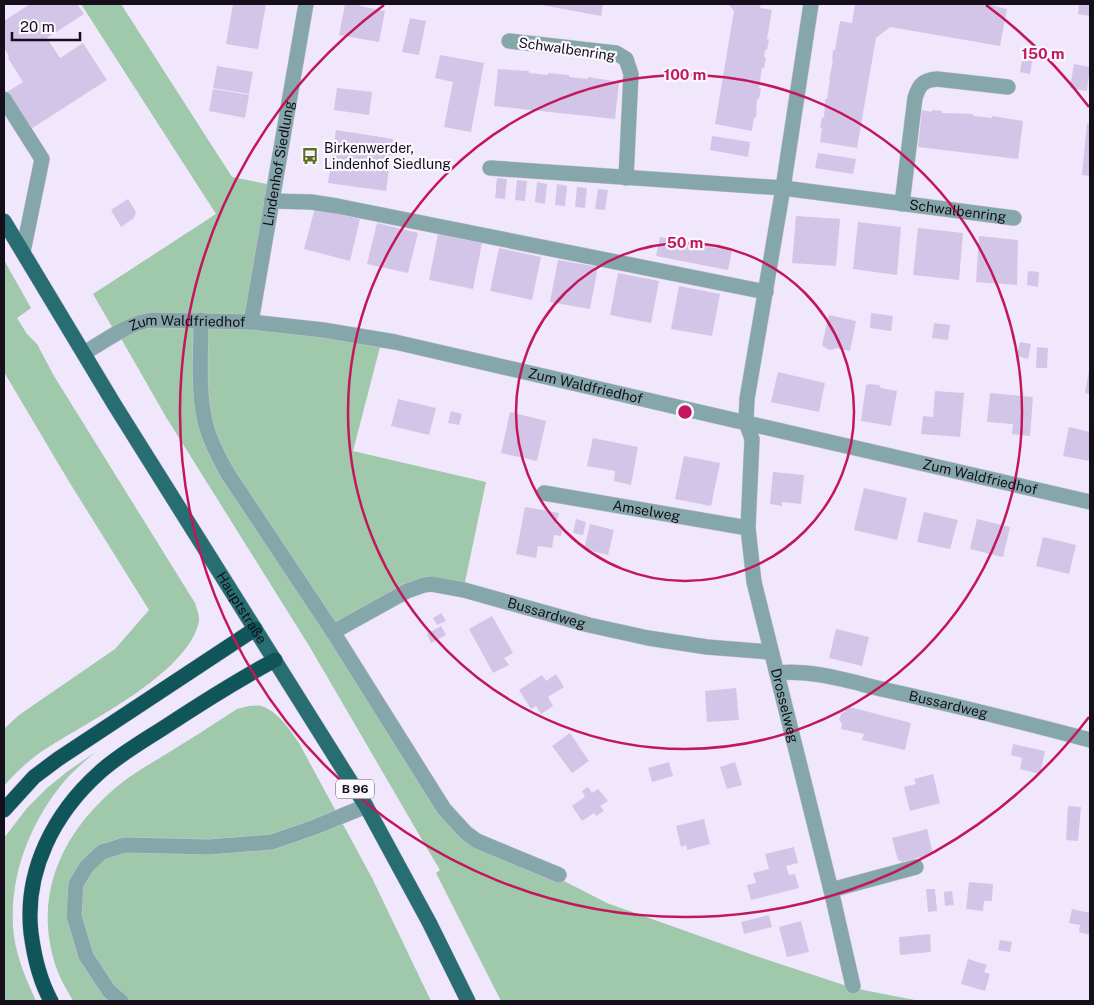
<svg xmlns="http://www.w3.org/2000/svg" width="1094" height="1005" font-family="'Public Sans',sans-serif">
<rect width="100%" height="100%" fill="#f0e7fc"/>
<path fill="#a0c8ab" d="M81,4H121L232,177L272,185L249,320L202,318L115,332L93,294L216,214Z
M4,260L31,308L17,318L27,334L37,344L54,376L195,603C197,610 201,618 198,625C184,675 89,721 47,748C31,758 16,772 4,786V729L19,715L115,649L149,610L68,480L4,372Z
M198,324L204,429L464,835L558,878L607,903L753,955L853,988L920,1001H501L436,873L440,870L428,850L311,649L166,417L119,335L137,326Z
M204,324L381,343L353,451L486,482L464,587L439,582L334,629L231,473L210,426Z
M249,706C253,706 258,705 261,706C278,711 290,730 299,743L372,878L431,1001H73C67,990 60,979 56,967C31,892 65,827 124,781C136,772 150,764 163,756C188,741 212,725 237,709Z
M97,751C87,759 77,768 68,777C30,820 7,879 14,936C17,959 27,981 36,1001H4V838L27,808L47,788L68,771Z"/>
<path fill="#d3c5e7" d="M30,4H77L84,14L47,38L60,58L83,43L107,80L31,129L7,92L23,82L8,58L9,56L4,48V21Z
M233,4H266L258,49L226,44Z
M345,4H361L360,6L385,11L379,42L339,35Z
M536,4H603L601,16Z
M728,4H761L760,8L772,10L767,39H769L767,50H765L764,57L766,58L764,68H762L759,88H761L759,99H757L756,118L754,117L752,131L715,124L734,11Z
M855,4H978L985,6L986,4L1007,9L1000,46L890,27L876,38L857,148L820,142L822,128H820L822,117L824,118L825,99H827L830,79H829L833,61H832L833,50H835L840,21L852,23Z
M1079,4H1090V16L1078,14Z
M410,18L426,21L419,55L402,52Z
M1023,54L1033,57L1030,74L1020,72Z
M440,55L484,63L471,132L444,127L453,82L435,78Z
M1074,64L1090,67L1087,91L1070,88Z
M217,66L253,72L249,94L213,88Z
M498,69L529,71V73L548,75V73L569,75V77L588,79V77L619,82L615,119L494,106Z
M337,88L372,92L369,115L334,110Z
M213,89L249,95L245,118L209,111Z
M922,110L932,112V110L942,111V113L973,114V116L992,118V116L1023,121L1018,159L918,147Z
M1087,123L1090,124V176L1082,175Z
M336,130L393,139L386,191L328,183Z
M712,136L750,142L748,157L710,150Z
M818,153L856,159L853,174L815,168Z
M497,178L507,179L505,199L495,198Z
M517,180L527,181L525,201L515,200Z
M537,182L547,184L545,204L535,202Z
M557,184L567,186L565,206L555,205Z
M577,187L587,188L585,208L575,207Z
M598,189L608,190L605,210L595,209Z
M128,199L136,212L134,218L121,227L111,210Z
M315,208L360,219L350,261L304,249Z
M796,216L840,219L836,266L792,263Z
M858,222L901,227L897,275L853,269Z
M377,223L418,233L408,273L367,264Z
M918,228L963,233L959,280L913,275Z
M438,234L482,243L473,289L429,280Z
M979,236L1018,240L1017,285L976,282Z
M660,237L732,251L728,270L656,256Z
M499,248L541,257L532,300L490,291Z
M558,260L598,267L590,309L550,302Z
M1028,271L1039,272L1038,287L1027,285Z
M618,273L659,281L651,323L610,315Z
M679,286L720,294L712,336L671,329Z
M871,313L893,316L891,331L870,328Z
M829,315L856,321L850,351L836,348L832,350L827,349L822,345Z
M934,323L950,325L948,340L932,338Z
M1020,342L1031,344L1028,359L1017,356Z
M1037,347L1048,348L1047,368H1036Z
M1089,371H1090V394L1085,393Z
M778,372L825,383L819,412L771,402Z
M870,384L879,385L881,388L897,391L891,426L861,421L866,385Z
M935,391L964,393L960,437L921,434L923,416L933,417Z
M990,393L1033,397L1030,436L1012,434L1013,424L987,422Z
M398,399L436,408L429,435L391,426Z
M451,411L462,414L459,425L448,423Z
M510,412L546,421L537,461L501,453Z
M1069,427L1090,432V461L1063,456Z
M593,438L638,447L631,485L614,481L615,471L587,466Z
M684,456L720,463L711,506L675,499Z
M773,472L804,475L801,504L782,502V506L770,504Z
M864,488L907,498L897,540L854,530Z
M525,507L559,513L556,525L563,527L561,536L554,535L552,548L538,546L536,558L516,554Z
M924,512L958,520L950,549L917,542Z
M576,519L586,522L583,535L573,533Z
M977,519L1010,527L1003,557L970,549Z
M590,524L614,530L608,555L584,549Z
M1043,537L1076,545L1069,574L1036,566Z
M441,613L446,621L437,625L433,618Z
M492,616L513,653L504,658L509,665L493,673L469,629Z
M441,626L446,635L431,643L427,634Z
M836,629L869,637L862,666L829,658Z
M556,674L564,687L548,697L553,706L541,714L536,706L531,709L519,690L542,675L546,681Z
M736,688L739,720L707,722L705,691Z
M846,706L911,723L905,750L862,740L864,734L841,729L842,724L839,720L841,714L845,711Z
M570,733L589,761L572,773L552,746Z
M1013,744L1045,751L1040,774L1020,769L1022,758L1011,755Z
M669,762L673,776L652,782L648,768Z
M735,762L742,785L727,789L720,767Z
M933,774L940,803L910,811L904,787L916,784L914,779Z
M588,787L592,793L598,789L608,801L600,806L604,811L596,816L594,813L582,821L572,806L585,797L582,791Z
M1068,806L1081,807L1078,841L1066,840Z
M704,819L710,844L687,850L686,845L681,847L676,826Z
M927,829L933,854L902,862L898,860L892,838Z
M794,847L798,863L786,866L789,875L795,874L799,888L751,900L747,885L756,883L753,873L769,869L765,854Z
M969,882L993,884L992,901H984L983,911L966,909Z
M926,889H935L937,911L928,912Z
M952,891L954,905L945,906L944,892Z
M1072,909L1090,913V935L1079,932L1080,925L1069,923Z
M769,915L772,927L744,934L741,922Z
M801,921L809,952L787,957L779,927Z
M930,934L931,952L900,955L899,937Z
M1000,940L1012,942L1010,952L998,950Z
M968,959L987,965L984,972L990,974L985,991L961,984Z"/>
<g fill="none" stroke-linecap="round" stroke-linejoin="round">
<g stroke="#cdc4d8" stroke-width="16">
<g id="minor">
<path id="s1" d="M811,4L783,188L747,399L746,422L752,439L748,528L754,582L831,890L853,986"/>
<path d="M509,41L616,53L626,59L631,74L626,178"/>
<path d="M4,99L42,159L23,252"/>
<path id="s2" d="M490,168L783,188L1014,218"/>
<path d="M271,201L311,202L337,206L766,292"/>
<path d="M902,204L915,98C919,85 923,80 937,79L1008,87"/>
<path d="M201,320C201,355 197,395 207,429C212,445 220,460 228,474L333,632L444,809L466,833L477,841L559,875"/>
<path id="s3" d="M251,322L306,4"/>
<path id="s4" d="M84,353C105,341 125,325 150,320L251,322L323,330L395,342L1090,502"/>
<path id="s5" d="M544,493L748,528"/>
<path id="s6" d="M333,632L407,591L424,585L431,584L464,590L589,625L648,638L707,647L770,652"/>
<path id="s7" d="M777,673C813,669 851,682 886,690C954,705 1022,722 1090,740"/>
<path d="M831,890L916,867"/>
<path d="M121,1001L109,991L86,956L74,916L76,884L87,866L102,852L125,845L209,847L272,842L315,827L366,806"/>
</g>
</g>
<g stroke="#cdc4d8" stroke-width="16">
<g id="major">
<path id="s8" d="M4,221L114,404L366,806L429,922L468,1001"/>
</g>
</g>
<g stroke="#cdc4d8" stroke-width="16">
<path id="highway" d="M4,810L34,777L58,759L255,629
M51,1001C40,981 34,956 31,933C24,871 54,813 100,772C120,754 145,740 168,725C203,702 238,680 275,660"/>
</g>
<use href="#minor" stroke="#86a7a9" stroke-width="15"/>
<use href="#major" stroke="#276d72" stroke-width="15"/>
<use href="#highway" stroke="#10555a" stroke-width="15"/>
</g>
<g fill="none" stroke="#c2185b" stroke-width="2.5">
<circle cx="685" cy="412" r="169"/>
<circle cx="685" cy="412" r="337"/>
<path d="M1089 717A506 506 0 1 1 384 5M986 5A506 506 0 0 1 1089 107"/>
</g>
<defs>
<g id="bus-bare" transform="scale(1.35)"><path d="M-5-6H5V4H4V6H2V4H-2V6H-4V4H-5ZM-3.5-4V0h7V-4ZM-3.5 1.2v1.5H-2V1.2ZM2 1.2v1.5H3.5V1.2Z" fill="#5a6e1c" stroke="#faf7fe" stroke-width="2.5" paint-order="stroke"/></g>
</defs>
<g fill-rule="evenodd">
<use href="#bus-bare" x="310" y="156"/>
</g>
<g text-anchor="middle" stroke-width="4.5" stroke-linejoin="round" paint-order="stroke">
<rect fill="#faf7fe" stroke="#59555e" stroke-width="1" x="336" y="779.5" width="38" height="19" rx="4"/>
<g font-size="12" font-weight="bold" fill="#140f1a">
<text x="355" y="793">B 96</text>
</g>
<g font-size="14" fill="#140f1a" stroke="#faf7fe">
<text transform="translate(567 49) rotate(8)" y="5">Schwalbenring</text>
<text dy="5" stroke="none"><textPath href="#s3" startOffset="161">Lindenhof Siedlung</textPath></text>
<text dy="5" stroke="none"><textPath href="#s2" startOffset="470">Schwalbenring</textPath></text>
<text dy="5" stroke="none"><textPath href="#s4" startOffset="111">Zum Waldfriedhof</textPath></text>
<text dy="5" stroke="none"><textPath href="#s4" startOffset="516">Zum Waldfriedhof</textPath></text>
<text dy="5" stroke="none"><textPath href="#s4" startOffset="921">Zum Waldfriedhof</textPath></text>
<text dy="5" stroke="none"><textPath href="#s5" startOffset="104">Amselweg</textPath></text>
<text dy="5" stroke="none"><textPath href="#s8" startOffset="454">Hauptstraße</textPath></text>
<text dy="5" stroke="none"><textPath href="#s6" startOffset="229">Bussardweg</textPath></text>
<text dy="5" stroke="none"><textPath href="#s7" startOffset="175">Bussardweg</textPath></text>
<text dy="5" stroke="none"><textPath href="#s1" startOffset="712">Drosselweg</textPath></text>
</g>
<g font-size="14" fill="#140f1a" stroke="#faf7fe" text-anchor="start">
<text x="324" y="153">Birkenwerder,<tspan x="324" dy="16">Lindenhof Siedlung</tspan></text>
</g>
</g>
<circle cx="685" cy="412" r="8" fill="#c2185b" stroke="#faf7fe" stroke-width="2.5"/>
<g font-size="15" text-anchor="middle" font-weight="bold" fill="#c2185b" stroke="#faf7fe" stroke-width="4.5" stroke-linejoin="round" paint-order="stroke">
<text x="1043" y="59">150 m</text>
<text x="685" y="80">100 m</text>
<text x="685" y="248">50 m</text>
</g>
<rect width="1094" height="1005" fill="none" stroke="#140f1a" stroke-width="10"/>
<path d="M12 32v8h68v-8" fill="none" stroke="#140f1a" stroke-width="2.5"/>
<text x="20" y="32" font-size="15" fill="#140f1a" stroke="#faf7fe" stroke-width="4" paint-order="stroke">20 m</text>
</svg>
